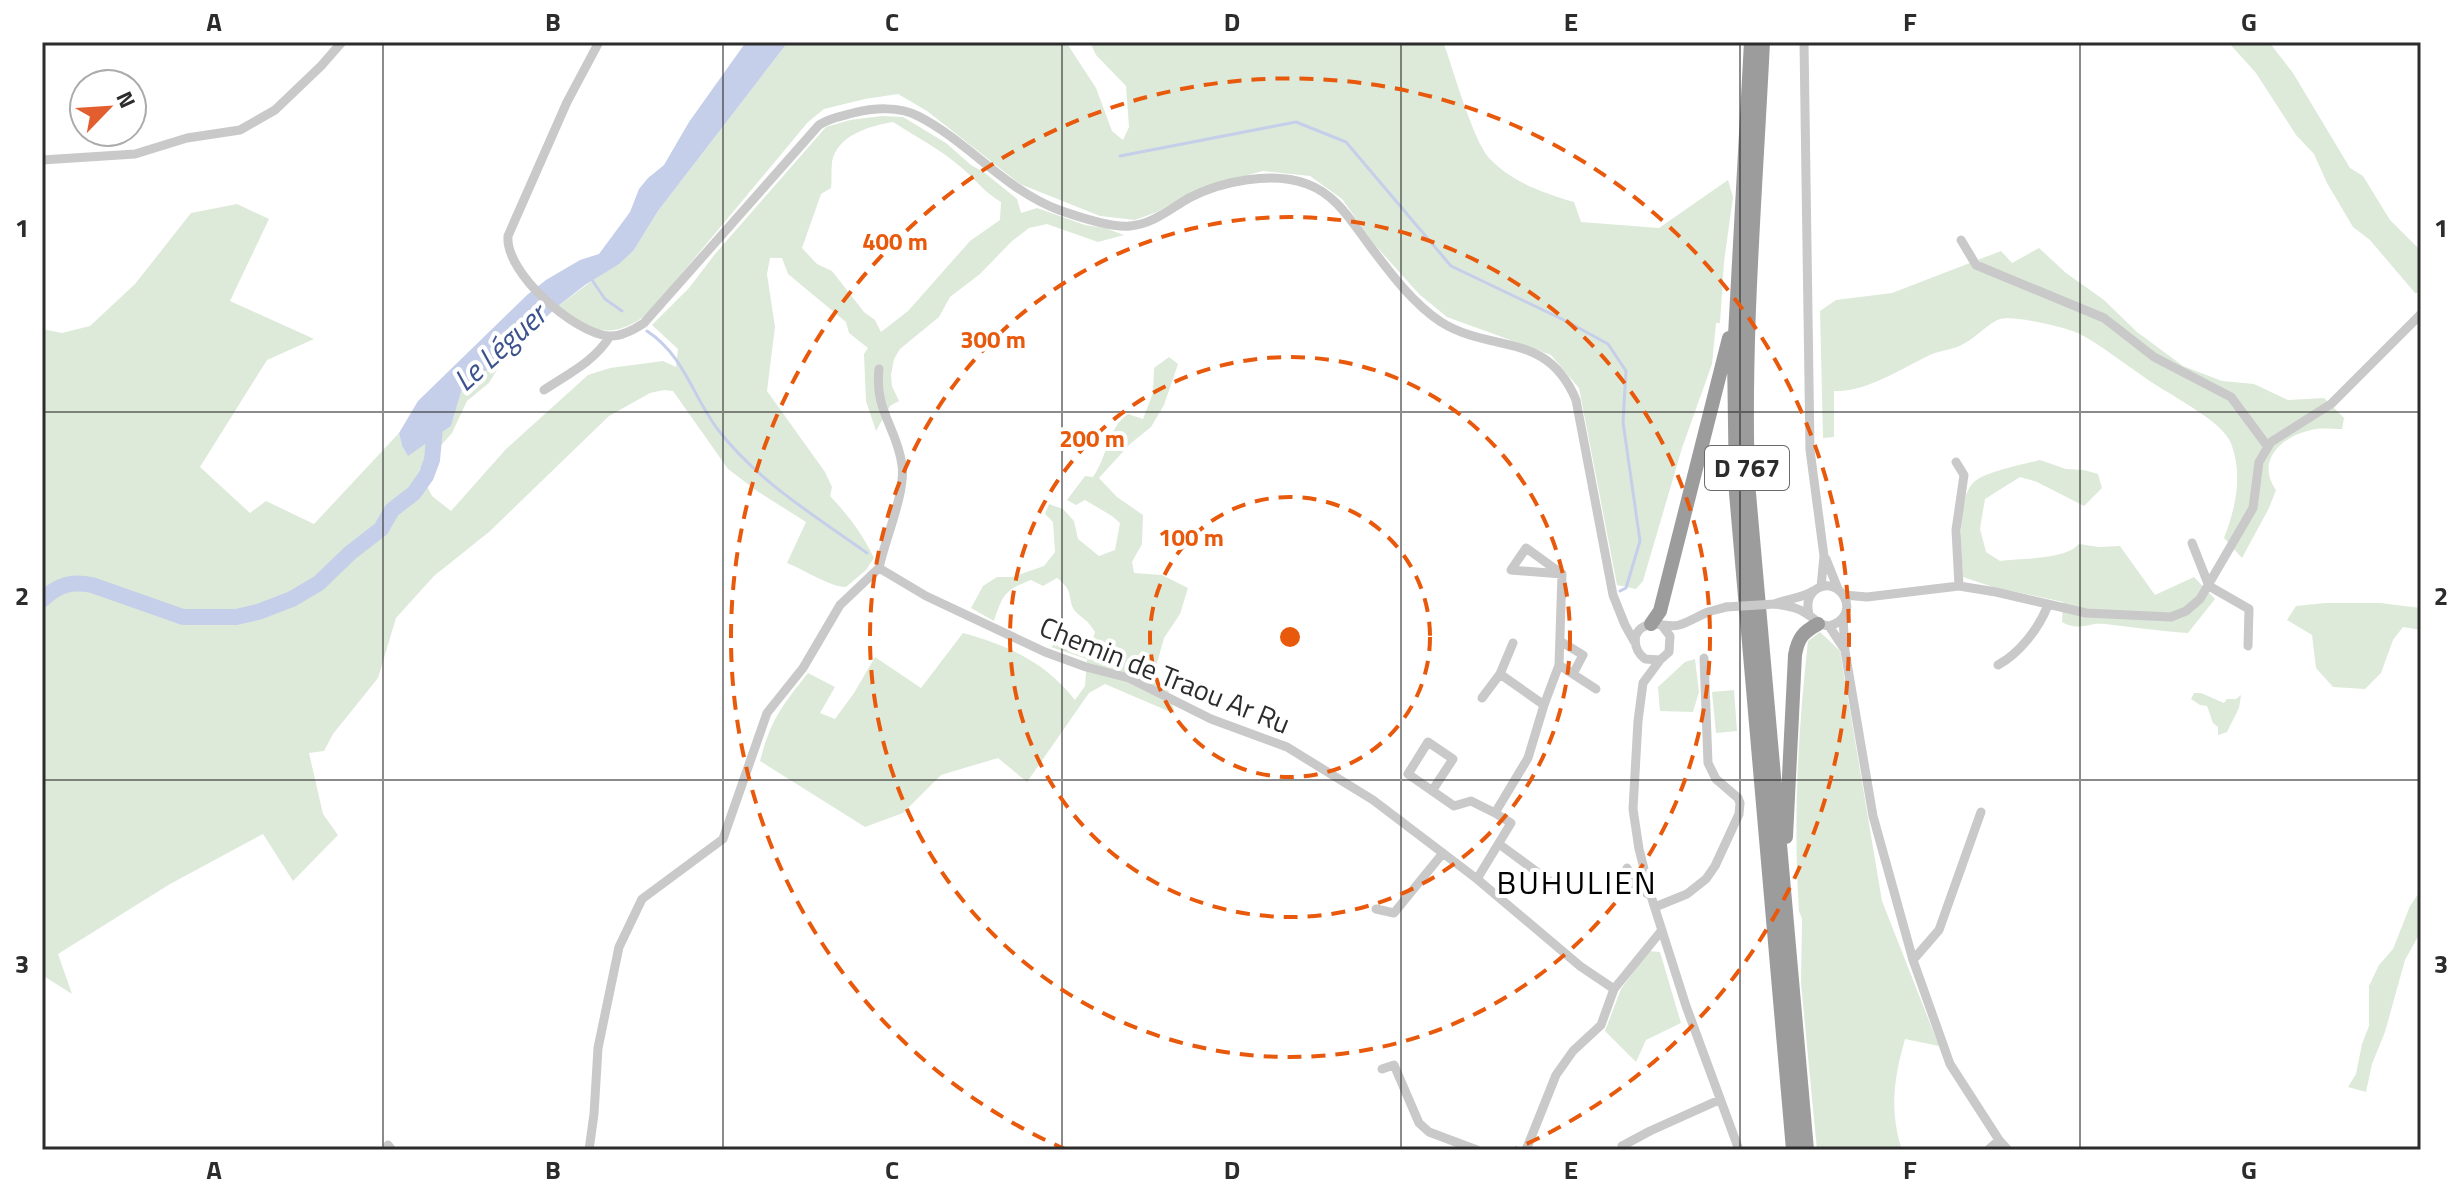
<svg xmlns="http://www.w3.org/2000/svg" width="2463" height="1192" font-family="'Titillium Web',sans-serif">
<rect width="100%" height="100%" fill="#fff"/>
<path fill="#ddead9" fill-rule="evenodd" d="M788,42H1066L1096,88L1112,131L1123,140L1129,127L1126,86L1096,55L1090,42H1436L1444,44C1453,69 1474,144 1491,160C1514,183 1544,193 1574,202L1581,222L1659,228L1728,180L1733,197L1724,262L1720,323H1716L1712,364L1682,448L1643,581L1636,589L1617,585L1579,388L1551,355L1447,317L1420,295L1375,245L1342,199L1310,176L1263,171L1199,188L1157,212L1135,220L1100,216L1020,184L927,111L898,94L865,99L824,109L808,122L648,314C608,342 595,331 558,306L634,250L658,211Z
M2228,42H2269L2293,73L2350,168L2363,176L2390,220L2421,251V293H2415L2370,240L2353,227L2327,183L2314,154L2296,135L2256,73Z
M882,116L903,117L946,143L971,165L985,173L1017,199L1021,213L1037,208L1085,225L1105,228L1124,235L1098,242L1047,224L1029,228L1012,241L980,274L950,297L939,317L900,349L894,359L891,375L892,386L899,401L890,406L876,431L866,401L864,354L868,348L849,333L846,322L788,274L782,258H770L767,274L775,327L767,391L825,472L832,487L830,496C848,515 862,533 874,558L866,570L846,587C830,587 805,570 787,563L806,522L757,491L728,469L673,391L664,390L650,393L609,416L489,532L434,576L396,618L378,678L333,734L324,751L309,753L323,814L338,835L293,881L263,834L170,884L58,954L72,994L42,975V329L62,333L90,326L135,284L191,213L237,204L269,219L230,301L314,339L267,360L200,467L250,513L266,501L314,524L399,433L402,446L408,455L451,426L462,389L506,355L489,383L467,401L452,433L419,470L432,496L451,511L506,449L588,375L610,368L663,361L676,367L678,349L652,325L689,288L715,254L826,127L850,120ZM893,122C916,137 942,150 963,169C978,182 983,191 1001,202L1000,220L970,241L908,311L881,332L875,320L864,312L832,271L817,264L802,248L821,194L831,188C832,180 831,171 832,162C837,135 870,126 893,122Z
M2039,248L2066,273L2104,300L2137,332L2183,366L2222,381L2254,384L2288,400L2324,398L2344,418L2342,429C2334,429 2324,428 2316,429C2285,434 2254,458 2276,490L2269,508L2242,558L2224,538C2236,507 2243,475 2231,443C2222,420 2164,392 2144,377C2122,362 2101,345 2078,333C2065,327 2013,315 2000,319C1990,322 1975,338 1965,343C1954,350 1941,350 1930,355C1902,368 1865,393 1834,391V437L1823,438L1820,311L1836,300L1892,293L2001,251L2012,263Z
M1169,357L1178,364L1164,405L1151,427L1130,444L1099,478L1117,497L1143,515L1142,544L1132,562L1134,573L1162,575L1188,588L1180,614L1164,638L1152,681L1168,689L1175,714L1105,684L1089,693L1027,782L998,758L941,775L903,813L865,827L760,761C771,719 782,706 808,673L835,687L820,713L835,719L854,693L875,657L921,688L963,633C1008,645 1046,663 1075,700L1085,686L1087,659L1051,647L1056,643L1076,652L1089,651L1095,632C1087,619 1085,621 1076,612C1066,601 1076,592 1057,578L1043,586L1031,580C1005,590 1003,594 994,621L971,608L983,586L997,577H1012L1044,566L1055,552L1053,522L1045,514L1049,504L1063,509L1074,521L1078,539L1099,556L1115,550L1120,523L1112,516L1085,500L1076,505L1067,500L1085,476L1093,477C1107,458 1108,427 1128,414L1143,419L1153,393L1154,368Z
M2040,460L2066,469L2084,470L2098,474L2102,488L2084,506L2037,482L2020,477L1985,499L1980,529L1986,552L2000,561C2021,558 2065,560 2079,544L2099,547L2120,546L2155,595L2194,577L2215,599L2188,633C2159,631 2133,627 2105,624C2087,622 2080,632 2062,622L2063,602L1993,587L1963,577C1962,554 1955,498 1975,481C1988,471 2024,464 2040,460Z
M2325,603H2380L2421,608V630L2403,627L2393,640L2381,673L2365,689L2333,687L2316,668L2312,635L2287,620L2296,606Z
M1820,632L1840,651L1882,901L1939,1046L1905,1039C1894,1078 1889,1110 1902,1150H1817L1801,983L1802,919L1799,911C1793,821 1798,731 1808,641Z
M1695,659L1699,692L1693,712L1660,711L1658,687L1685,662Z
M1734,690L1737,731L1716,733L1712,692Z
M2194,693H2201L2224,703L2227,699H2236L2241,695L2239,708L2227,732L2218,735V727L2213,723L2207,706L2200,705L2191,699Z
M2421,890V931L2405,960L2385,1032L2372,1064L2366,1092L2348,1087L2356,1074L2362,1044L2369,1026V986L2379,965L2393,949L2410,906Z
M1649,951L1660,952L1681,1023L1646,1040L1636,1062L1605,1031L1621,989Z"/>
<path fill="#c5cfea" d="M746,42H788L658,211L634,250L619,264L585,285L558,306L506,355L462,389L451,426L408,456L402,446L399,433L418,401L527,295L546,280L580,260L599,254L630,212L639,189L648,178L664,165L689,122Z"/>
<g fill="none" stroke-linecap="round" stroke-linejoin="round">
<path stroke="#c5cfea" stroke-width="3" d="M1120,156L1296,122L1346,142L1451,266L1568,322L1608,344L1626,371L1623,422L1640,541L1626,588L1620,591
M592,280L605,299L622,311
M647,331C685,356 693,398 719,431C759,482 815,516 867,553"/>
<path stroke="#c5cfea" stroke-width="16" d="M42,600C58,585 70,581 92,585L183,617H236L258,612L292,599L319,583L350,553L381,529L392,510L414,493L426,476L432,460L436,416"/>
<path stroke="#c9c9c9" stroke-width="9" d="M599,42L567,102L508,236C505,273 574,333 609,336C622,337 635,329 644,323L819,125C829,118 842,116 853,113C873,108 899,106 918,116C969,142 1005,190 1059,210C1076,216 1112,228 1130,226C1153,224 1170,209 1189,198C1221,181 1273,171 1307,184C1335,194 1350,219 1367,242C1388,270 1411,302 1441,322C1492,354 1547,330 1576,400L1613,595L1625,625L1634,641
M1804,42L1810,450L1824,556L1821,587
M42,160L135,154L187,138L240,130L275,110L321,66L342,42
M1961,240L1976,265L2104,318L2154,357L2231,397L2268,447
M544,390C568,374 595,361 610,336
M1956,462L1964,475L1956,530L1959,586
M2192,543L2209,586L2249,609L2248,646
M1826,559L1838,589
M879,568L926,596L1045,652L1086,667L1129,678L1211,719L1287,747L1373,800L1477,879L1580,966L1614,989
M879,568C885,539 906,492 902,465C897,428 874,410 879,369
M1844,595L1867,597L1959,586L1996,592L2086,613L2171,617L2186,611L2200,599L2253,508L2259,462L2271,442L2331,404L2421,314
M1775,604C1786,606 1798,607 1807,614C1816,619 1818,625 1829,626C1865,616 1839,572 1815,590C1807,597 1807,605 1809,615
M1775,604C1788,598 1801,599 1813,591
M1843,618L1845,651L1873,816L1913,960L1950,1064L1999,1140L2008,1150
M1829,626L1845,650
M1663,627L1670,636L1669,652L1660,660L1645,659C1633,650 1630,630 1648,625C1658,622 1668,628 1679,625C1689,622 1698,616 1708,612C1714,610 1720,609 1726,607
M1560,641L1583,655L1573,674
M1660,660L1643,683L1638,721L1633,809L1639,849L1651,896L1686,1006L1739,1150
M1559,665L1596,689
M1998,665C2020,653 2039,628 2048,605
M1500,674L1544,705
M1482,698L1500,674L1513,643
M1432,791L1453,759L1428,742L1408,774L1454,806L1471,801L1495,813
M1499,844L1556,886
M1627,868L1635,886L1651,896
M1477,879L1511,823L1495,813L1528,758L1544,705L1559,665L1562,574L1511,570L1526,548L1562,574
M1655,907L1687,894L1706,879L1715,866L1739,814L1740,803L1738,798L1716,779L1708,763L1704,658
M1376,909L1394,913L1443,853
M1913,960L1939,930L1981,812
M1382,1069L1394,1065L1419,1123L1429,1132L1477,1150
M388,1145L392,1150
M1622,1146L1650,1131L1719,1100
M589,1150L594,1114L598,1048L619,947L642,899L723,839L767,713L803,668L840,605L879,568
M1526,1150L1556,1075L1573,1051L1601,1025L1614,989L1662,930
M1988,1150L1999,1140"/>
<path stroke="#9c9c9c" stroke-width="14" d="M1751,42L1734,354L1736,493L1793,1150
M1763,42C1756,188 1743,336 1748,482L1807,1150
M1651,624L1660,611L1729,338
M1786,837L1795,655C1798,638 1803,632 1818,624"/>
<path stroke="#c9c9c9" stroke-width="9" d="M1726,607L1775,604"/>
</g>
<path fill="none" stroke="#2c2c2c" stroke-width="2" stroke-opacity="0.55" d="M383,42V1150M723,42V1150M1062,42V1150M1401,42V1150M1740,42V1150M2080,42V1150M42,412H2421M42,780H2421"/>
<g fill="none" stroke="#e8590c" stroke-width="4" stroke-dasharray="14 10">
<circle cx="1290" cy="637" r="140"/>
<circle cx="1290" cy="637" r="280"/>
<circle cx="1290" cy="637" r="420"/>
<path d="M1067 1150A559 559 0 1 1 1513 1150"/>
</g>
<g text-anchor="middle" stroke-width="8" stroke-linejoin="round" paint-order="stroke">
<rect fill="#fff" stroke="#6b6b6b" stroke-width="2" x="1705" y="446" width="84" height="44" rx="6"/>
<g font-size="26" font-weight="bold" fill="#2c2c2c">
<text x="1747" y="477">D 767</text>
</g>
<g font-size="28" fill="#2c2c2c" stroke="#fff">
<text transform="translate(1165 675) rotate(22)" y="10">Chemin de Traou Ar Ru</text>
</g>
<g font-size="30" font-style="italic" fill="#3c528d" stroke="#fff">
<text transform="translate(500 348) rotate(-42)" y="10">Le Léguer</text>
</g>
<g font-size="32" letter-spacing="2" fill="#000" stroke="#fff">
<text x="1577" y="894">BUHULIEN</text>
</g>
</g>
<circle cx="1290" cy="637" r="12" fill="#e8590c" stroke="#fff" stroke-width="4"/>
<g font-size="24" text-anchor="middle" font-weight="bold" fill="#e8590c" stroke="#fff" stroke-width="8" stroke-linejoin="round" paint-order="stroke">
<text x="895" y="250">400 m</text>
<text x="993" y="348">300 m</text>
<text x="1092" y="447">200 m</text>
<text x="1191" y="546">100 m</text>
</g>
<rect width="2463" height="1192" fill="none" stroke="#ffffff" stroke-width="88"/>
<g transform="translate(108 108) rotate(65)"><circle r="38" fill="#ffffff" stroke="#ababab" stroke-width="2"/>
<path d="M0-6L14 30L0 20L-14 30Z" fill="#e35e2f"/>
<text y="-12" font-size="22" font-weight="bold" text-anchor="middle" fill="#2c2c2c">N</text>
</g>
<rect x="44" y="44" width="2375" height="1104" fill="none" stroke="#2c2c2c" stroke-width="3"/>
<g font-size="26" text-anchor="middle" font-weight="bold" fill="#2c2c2c">
<text x="214" y="31">A</text>
<text x="553" y="31">B</text>
<text x="892" y="31">C</text>
<text x="1232" y="31">D</text>
<text x="1571" y="31">E</text>
<text x="1910" y="31">F</text>
<text x="2249" y="31">G</text>
<text x="22" y="237">1</text>
<text x="2441" y="237">1</text>
<text x="22" y="605">2</text>
<text x="2441" y="605">2</text>
<text x="22" y="973">3</text>
<text x="2441" y="973">3</text>
<text x="214" y="1179">A</text>
<text x="553" y="1179">B</text>
<text x="892" y="1179">C</text>
<text x="1232" y="1179">D</text>
<text x="1571" y="1179">E</text>
<text x="1910" y="1179">F</text>
<text x="2249" y="1179">G</text>
</g>
</svg>
